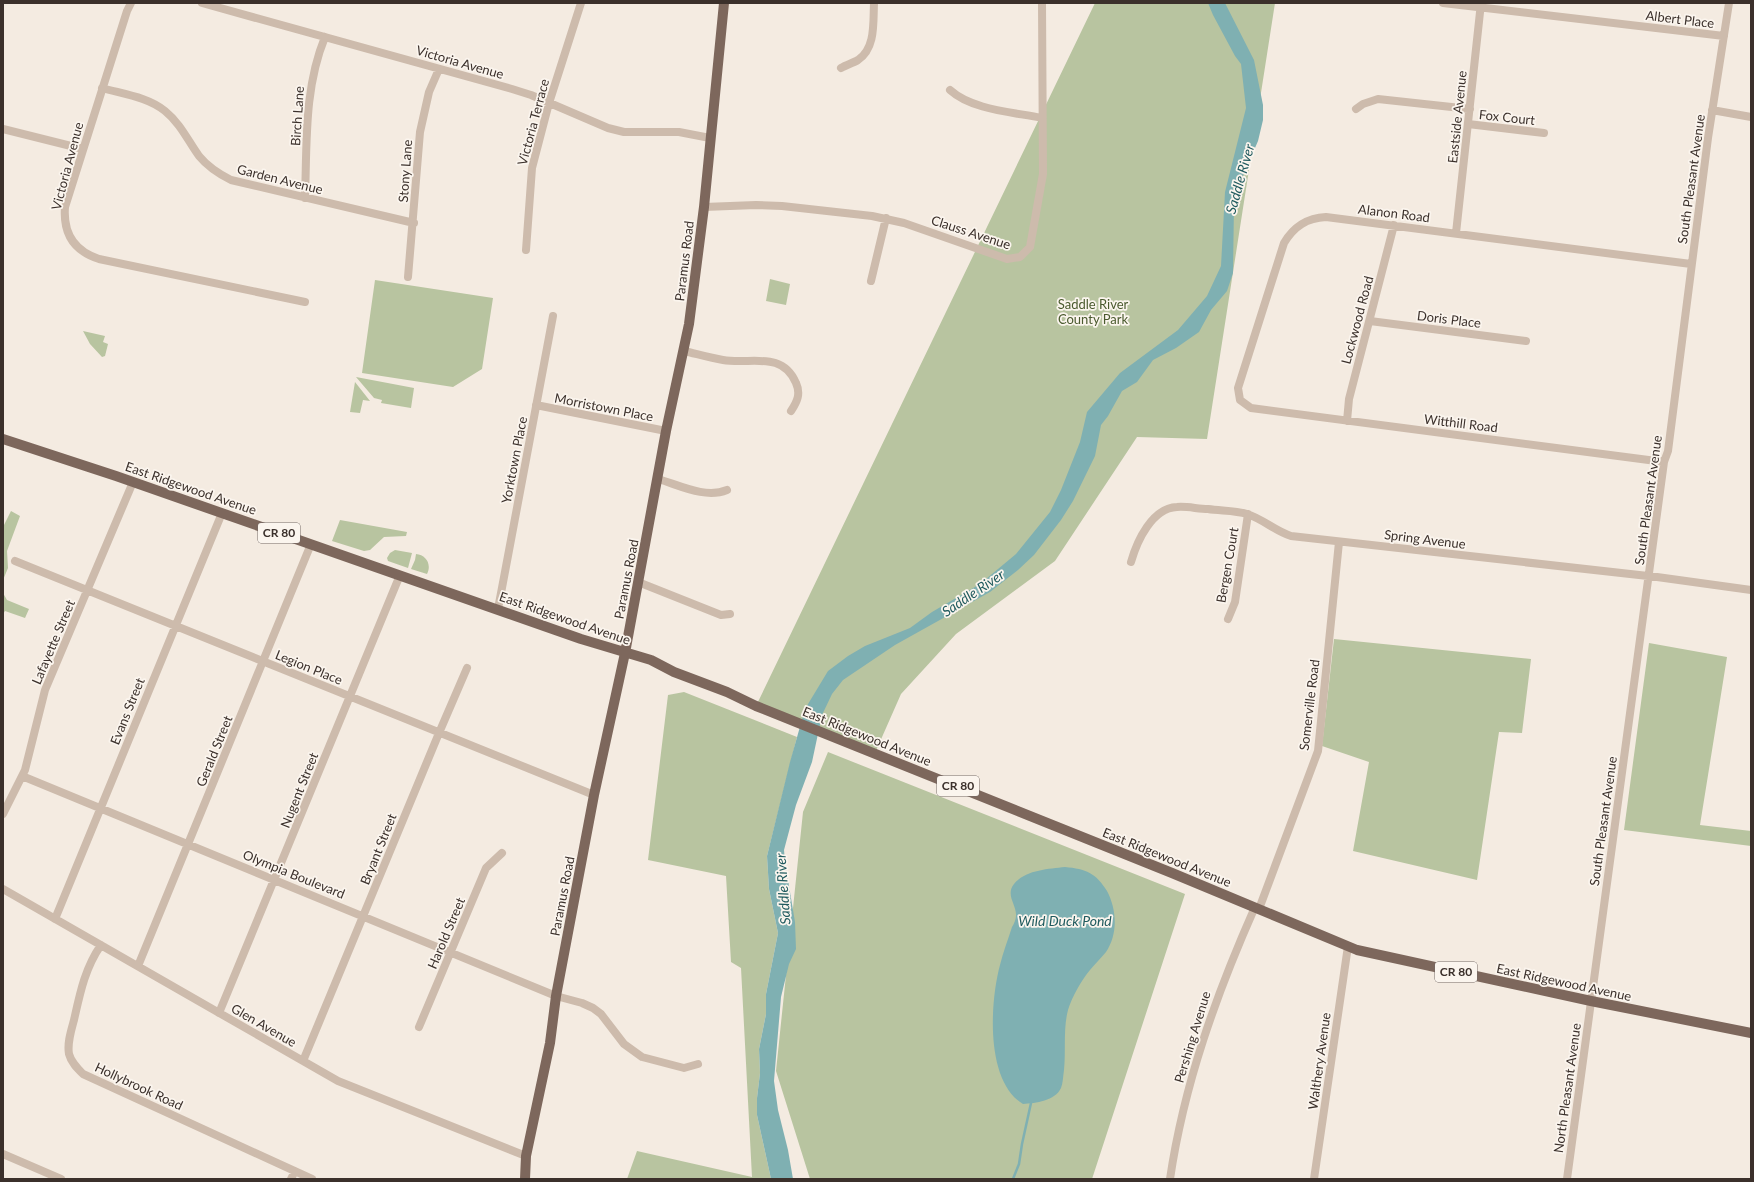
<svg xmlns="http://www.w3.org/2000/svg" width="1754" height="1182" font-family="Lato,sans-serif">
<rect width="100%" height="100%" fill="#f4ebe1"/>
<path fill="#b8c4a0" d="M1095,3H1275L1207,439L1137,437L1055,561L956,634L901,694L875,753L756,706Z
M770,279L790,284L786,305L766,301Z
M375,280L493,298L482,369L453,387L362,373Z
M83,331L105,336L103,342L108,344L105,356L102,357L90,344Z
M356,377L414,388L411,408L381,403L382,400L374,398Z
M355,382L370,401L363,400L360,413L350,412Z
M11,511L20,516L7,551L8,568L3,580V527Z
M340,520L407,532L406,536L384,537L370,550L364,551L332,541Z
M395,550L412,553L408,568L388,561L387,558L390,553Z
M416,554C426,555 432,564 427,574L411,569L415,560Z
M3,593L7,600L29,609L25,618L5,611L3,614Z
M1334,639L1531,659L1522,733L1499,732L1477,880L1353,851L1369,762L1322,746Z
M1649,643L1727,657L1700,825L1751,831V846L1624,830Z
M684,692L797,737L767,856L769,889L778,933L766,994V1014L759,1049L760,1073L757,1098V1115L771,1179H627L637,1151L752,1177L741,968L731,962L726,876L648,860L668,695Z
M828,752L1185,894L1092,1179H810L776,1071L803,812Z"/>
<path fill="#7fb0b2" d="M1208,3H1225L1254,60L1263,105V120L1258,141L1236,192L1234,204L1233,273L1227,291L1211,310L1199,332L1176,348L1153,360L1137,382L1122,391L1108,416L1101,425L1095,456L1073,501L1061,520L1034,555L1018,570L990,592L895,645L843,680L832,694L822,715L812,762L796,805L784,850L785,862L795,922L796,949L789,964L781,997L774,1081L778,1110L788,1150L793,1179H771L757,1115V1098L760,1073L759,1049L766,1014V994L778,933L769,889L767,856L790,762L805,709L828,671L848,656L865,646L910,628L932,612L980,584L1016,554L1050,512L1061,490L1080,442L1087,412L1120,373L1178,330L1207,296L1221,266L1225,192L1246,108L1241,64L1235,56L1213,15Z
M1065,867C1086,869 1096,873 1107,891C1117,910 1118,934 1106,952C1101,958 1095,964 1090,970C1081,981 1072,997 1068,1010C1063,1029 1066,1050 1064,1070C1063,1076 1063,1083 1061,1088C1055,1101 1036,1103 1023,1104C985,1081 990,1002 1000,965C1003,952 1008,940 1012,927C1014,924 1016,919 1016,916C1017,905 1005,895 1014,884C1025,870 1048,869 1065,867Z"/>
<g fill="none" stroke-linecap="round" stroke-linejoin="round">
<path stroke="#7fb0b2" stroke-width="2.5" d="M1013,1179L1019,1164L1022,1144L1031,1103"/>
<path stroke="#cdbbac" stroke-width="8" d="M131,3L127,11L65,207C63,233 74,251 99,259L305,302
M202,3L512,89L531,95L608,128L624,132H679L710,138
M1443,3L1724,36
M841,68C846,65 853,63 858,60C876,48 873,22 874,3
M102,88C123,94 148,97 165,111C181,124 188,141 199,156C208,167 219,174 231,180L414,223
M950,90C972,110 1013,112 1042,118
M1356,109L1363,104L1378,99L1470,109
M1712,110L1751,117
M1468,124L1544,133
M3,129L83,149
M305,198C307,143 304,88 325,37
M704,207L756,205L782,206L872,216L904,223L1007,259L1020,257L1030,247L1043,174L1042,3
M1456,233L1481,3
M526,250L532,168L549,103L581,3
M408,277L420,132L429,92L439,69
M871,281L886,218
M1370,321L1526,341
M684,351C697,354 710,358 723,360C750,365 782,350 796,383C801,394 797,402 791,411
M536,405L666,431
M1347,421L1349,399L1394,225
M1664,462L1251,408L1240,400L1238,388L1284,243C1294,226 1307,218 1326,217L1691,264
M658,479C679,485 705,499 727,490
M15,561L594,795
M1131,562C1137,541 1152,508 1177,507C1187,506 1198,509 1208,509C1221,511 1235,510 1247,514C1263,519 1275,531 1291,536L1657,577L1751,590
M638,582L721,615L730,614
M498,609L553,316
M1228,619L1235,602L1248,514
M22,776L556,996L582,1003L593,1008L601,1014L624,1044L642,1057L684,1068L698,1064
M3,814L25,770L45,690L133,482
M3,889L338,1081L526,1156
M1259,909L1318,751L1339,542
M55,919L222,513
M101,945C85,968 80,993 74,1020C71,1031 67,1043 69,1054C71,1062 77,1068 83,1074L312,1179
M138,966L311,544
M219,1013L400,575
M419,1027L486,868L502,853
M303,1061L439,733L467,668
M3,1154L61,1179
M291,1179L295,1171
M1170,1179C1184,1084 1216,995 1255,907
M1314,1179L1348,946
M1567,1179L1664,462L1668,451L1708,138L1729,3"/>
<path stroke="#7d675c" stroke-width="10" d="M3,439L116,476L581,639L651,660L674,672L727,692L756,706L1172,873L1357,950L1591,1001L1751,1033
M525,1179L526,1156L550,1043L556,996L594,795L625,653L666,431L689,324L704,207L724,3"/>
</g>
<g text-anchor="middle" stroke-width="3.5" stroke-linejoin="round" paint-order="stroke">
<g fill="#fbf5ee" stroke="#756b66" stroke-width="1">
<rect x="258" y="523" width="42" height="20" rx="3"/>
<rect x="937" y="776" width="42" height="20" rx="3"/>
<rect x="1435" y="962" width="42" height="20" rx="3"/>
</g>
<g font-size="12" font-weight="bold" fill="#3b302b">
<text x="279" y="537">CR 80</text>
<text x="958" y="790">CR 80</text>
<text x="1456" y="976">CR 80</text>
</g>
<g font-size="13" fill="#3b302b" stroke="#fbf5ee">
<text transform="translate(1680 19) rotate(7)" y="5">Albert Place</text>
<text transform="translate(460 62) rotate(16)" y="5">Victoria Avenue</text>
<text transform="translate(297 116) rotate(-86)" y="5">Birch Lane</text>
<text transform="translate(1457 117) rotate(-84)" y="5">Eastside Avenue</text>
<text transform="translate(1507 117) rotate(6)" y="5">Fox Court</text>
<text transform="translate(533 122) rotate(-75)" y="5">Victoria Terrace</text>
<text transform="translate(67 166) rotate(-75)" y="5">Victoria Avenue</text>
<text transform="translate(405 171) rotate(-86)" y="5">Stony Lane</text>
<text transform="translate(280 179) rotate(14)" y="5">Garden Avenue</text>
<text transform="translate(1691 179) rotate(-82)" y="5">South Pleasant Avenue</text>
<text transform="translate(1394 213) rotate(7)" y="5">Alanon Road</text>
<text transform="translate(971 232) rotate(18)" y="5">Clauss Avenue</text>
<text transform="translate(684 261) rotate(-83)" y="5">Paramus Road</text>
<text transform="translate(1449 319) rotate(7)" y="5">Doris Place</text>
<text transform="translate(1357 320) rotate(-75)" y="5">Lockwood Road</text>
<text transform="translate(604 407) rotate(11)" y="5">Morristown Place</text>
<text transform="translate(1461 423) rotate(7)" y="5">Witthill Road</text>
<text transform="translate(514 460) rotate(-79)" y="5">Yorktown Place</text>
<text transform="translate(191 488) rotate(19)" y="5">East Ridgewood Avenue</text>
<text transform="translate(1648 500) rotate(-82)" y="5">South Pleasant Avenue</text>
<text transform="translate(1425 539) rotate(7)" y="5">Spring Avenue</text>
<text transform="translate(1227 565) rotate(-80)" y="5">Bergen Court</text>
<text transform="translate(626 579) rotate(-79)" y="5">Paramus Road</text>
<text transform="translate(565 618) rotate(19)" y="5">East Ridgewood Avenue</text>
<text transform="translate(53 642) rotate(-67)" y="5">Lafayette Street</text>
<text transform="translate(309 667) rotate(22)" y="5">Legion Place</text>
<text transform="translate(1309 705) rotate(-83)" y="5">Somerville Road</text>
<text transform="translate(127 711) rotate(-68)" y="5">Evans Street</text>
<text transform="translate(867 736) rotate(22)" y="5">East Ridgewood Avenue</text>
<text transform="translate(214 751) rotate(-68)" y="5">Gerald Street</text>
<text transform="translate(299 790) rotate(-68)" y="5">Nugent Street</text>
<text transform="translate(1603 821) rotate(-82)" y="5">South Pleasant Avenue</text>
<text transform="translate(378 849) rotate(-68)" y="5">Bryant Street</text>
<text transform="translate(1167 857) rotate(22)" y="5">East Ridgewood Avenue</text>
<text transform="translate(294 874) rotate(22)" y="5">Olympia Boulevard</text>
<text transform="translate(562 896) rotate(-79)" y="5">Paramus Road</text>
<text transform="translate(446 933) rotate(-67)" y="5">Harold Street</text>
<text transform="translate(1564 982) rotate(12)" y="5">East Ridgewood Avenue</text>
<text transform="translate(264 1025) rotate(30)" y="5">Glen Avenue</text>
<text transform="translate(1192 1037) rotate(-73)" y="5">Pershing Avenue</text>
<text transform="translate(1319 1061) rotate(-82)" y="5">Walthery Avenue</text>
<text transform="translate(139 1086) rotate(25)" y="5">Hollybrook Road</text>
<text transform="translate(1567 1088) rotate(-82)" y="5">North Pleasant Avenue</text>
</g>
<g font-size="13" fill="#4a5a2e" stroke="#fbf5ee">
<text x="1093" y="309">Saddle River<tspan x="1093" dy="15">County Park</tspan></text>
</g>
<g font-size="14" font-style="italic" fill="#1f5a5e" stroke="#fbf5ee">
<text transform="translate(1240 179) rotate(-74)" y="5">Saddle River</text>
<text transform="translate(973 593) rotate(-34)" y="5">Saddle River</text>
<text transform="translate(783 889) rotate(-94)" y="5">Saddle River</text>
<text x="1065" y="926">Wild Duck Pond</text>
</g>
</g>
<rect width="1754" height="1182" fill="none" stroke="#3b302b" stroke-width="8"/>
</svg>
